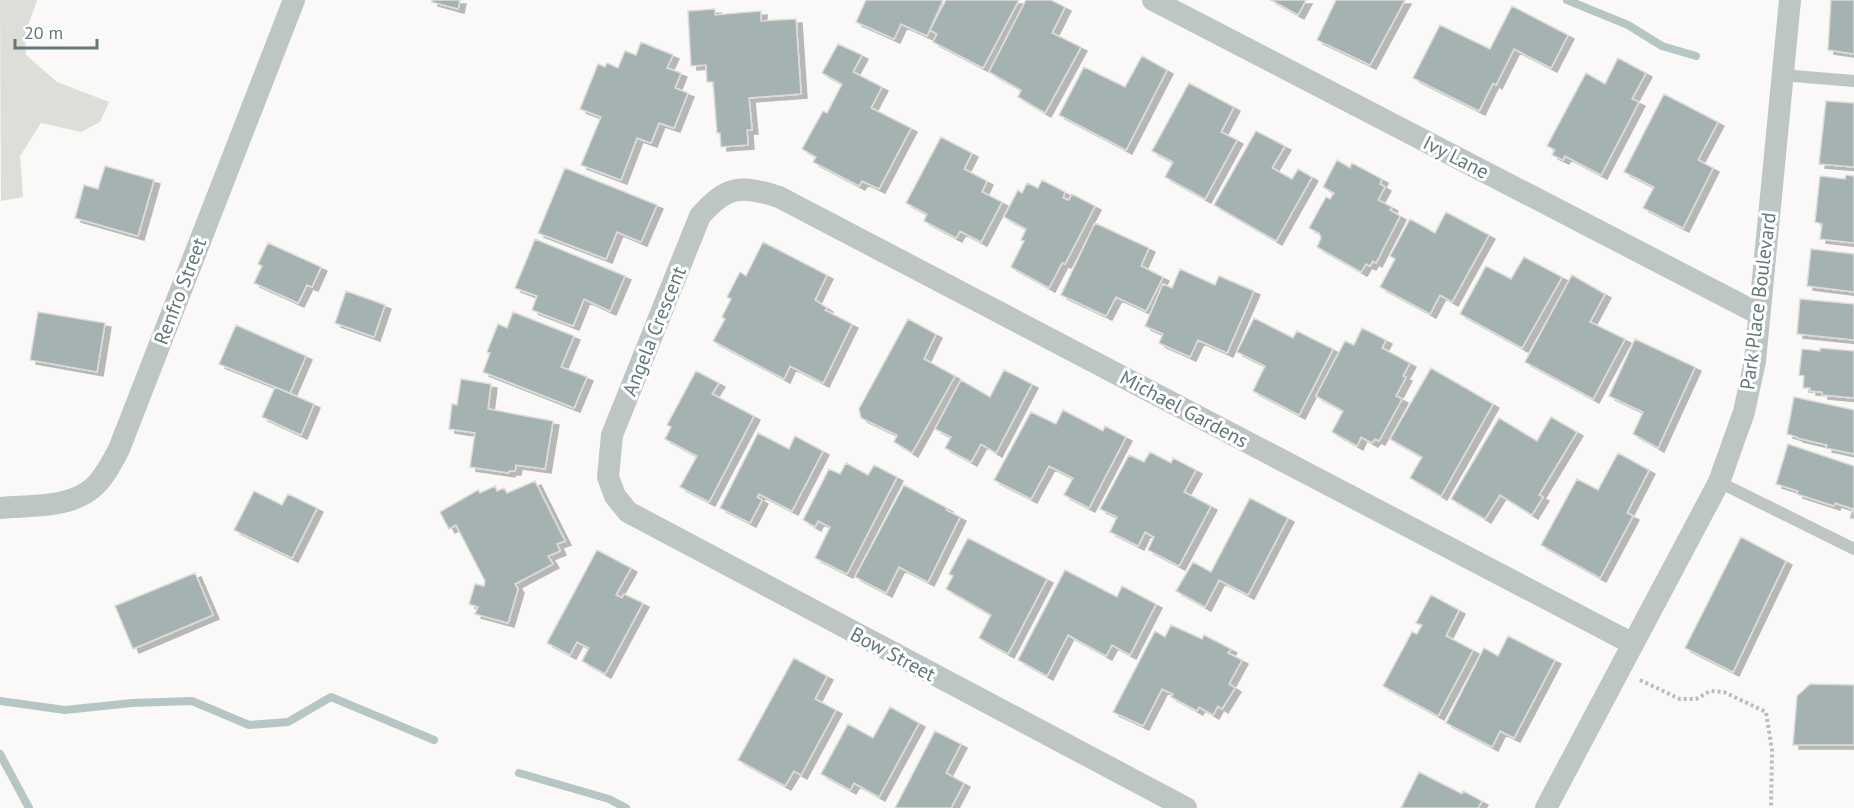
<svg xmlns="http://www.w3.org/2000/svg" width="1854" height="808" font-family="'PT Sans',sans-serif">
<defs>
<filter id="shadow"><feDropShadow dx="6" dy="4" stdDeviation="0" flood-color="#0004"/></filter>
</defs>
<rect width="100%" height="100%" fill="#faf9f8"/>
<path fill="#dcded7" d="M0,0H37L25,35L26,55L57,82L109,102L100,122L81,132L41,123L20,156L23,197L1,201Z"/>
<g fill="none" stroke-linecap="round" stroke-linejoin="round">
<path stroke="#b6c6c5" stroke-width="8" d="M1567,0L1628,25L1662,46L1696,56
M0,701L65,710L132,703L192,701L249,725L288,722L331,697L434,740
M0,754L29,808
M519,773L609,799L626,808"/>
</g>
<path fill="#a4b2b2" stroke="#dcdbda" stroke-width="1.5" filter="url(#shadow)" d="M432,0H460L458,9L432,2Z
M866,0H943L927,36L901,24L894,39L856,22Z
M946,0H1019L983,68L933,42L937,34L930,30Z
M1026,0H1051L1065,7L1052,33L1081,47L1045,113L1018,97L1021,90L989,72Z
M1271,0H1306L1298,15Z
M1336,0H1405L1370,65L1317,40Z
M1831,0H1854V54L1828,50Z
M1512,6L1568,35L1551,68L1514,49L1496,85L1493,83L1479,111L1413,78L1440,25L1490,49Z
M715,9V15L761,11V21L796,19L801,94L749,98L752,130H747L748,145L721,147L720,133H717L713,82H707L706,65L691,66L688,11Z
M641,42L673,55L667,68L681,73L675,88L688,93L674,128L659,123L651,143L637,138L621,180L581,165L601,117L580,109L598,64L605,67L607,63L618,68L625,51L636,55Z
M838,44L862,55L853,72L882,87L871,108L911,128L879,189L862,181L859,186L813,162L816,157L802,149L823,111L827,113L842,84L822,73Z
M1142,56L1167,70L1126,150L1059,115L1084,67L1125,87Z
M1618,58L1646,73L1632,99L1639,102L1601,175L1565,156L1563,160L1552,155L1555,150L1547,146L1586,73L1605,84Z
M1189,83L1234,107L1221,132L1237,140L1205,199L1165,177L1173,162L1152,151Z
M1664,94L1718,122L1698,160L1713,168L1683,228L1643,208L1654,187L1624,172Z
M1826,101L1854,103V167L1819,164Z
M1256,131L1285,146L1272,168L1292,179L1298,169L1312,177L1276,241L1214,205Z
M941,137L972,153L964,169L987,181L982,192L1002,202L981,242L960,231L956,238L924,221L927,214L906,203Z
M1337,160L1350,168L1352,163L1382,179L1380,184L1385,187L1378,200L1392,207L1390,210L1400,216L1376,263L1373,261L1370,266L1366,264L1361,272L1317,247L1321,238L1319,233L1309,228L1326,197L1330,199L1334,193L1323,187Z
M105,166L154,180L138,236L75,218L84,185L98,189Z
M565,168L657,205L641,242L617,232L606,259L538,233Z
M1846,175L1854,176V243L1820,239L1822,224L1815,222L1820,176L1845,179Z
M1042,180L1065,192L1063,198L1069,200L1072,194L1095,206L1065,264L1062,263L1049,288L1011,267L1024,241L1021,240L1026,229L1004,217L1018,190L1022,193L1027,183L1038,188Z
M1446,212L1489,235L1452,302L1440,295L1430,314L1380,287L1395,259L1390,256L1410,219L1435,233Z
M1095,223L1149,248L1141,266L1163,277L1146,311L1116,297L1106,316L1061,295Z
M535,239L625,276L610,311L584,299L573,326L532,310L537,296L515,288Z
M763,242L827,275L815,300L827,308L825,310L852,324L823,383L790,366L784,379L713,341L725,319L722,317L731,299L727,297L740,272L746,276Z
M268,243L321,267L312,287L307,285L298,303L254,283L262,266L258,264Z
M1811,249L1854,254V292L1807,286Z
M1524,257L1562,277L1522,348L1460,314L1486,266L1511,279Z
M1180,269L1215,285L1219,276L1254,291L1227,353L1198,340L1190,357L1159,343L1163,334L1145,326L1163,284L1172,288Z
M1572,275L1605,294L1590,322L1625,339L1593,399L1525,362Z
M346,291L385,305L374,337L335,323Z
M1800,299L1854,304V340L1797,334Z
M38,312L105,323L97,372L30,360Z
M513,312L574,336L561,367L587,377L574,408L483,372L490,353L487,352L498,324L507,328Z
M1254,318L1293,338L1297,331L1333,349L1299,415L1253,391L1265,366L1237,352Z
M908,319L936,334L924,359L955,376L912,453L894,442L897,435L861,418L859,409Z
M236,325L306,356L290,393L219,364Z
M1362,328L1386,340L1382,348L1410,363L1403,376L1406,377L1396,396L1402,399L1379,441L1375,439L1372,443L1361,437L1357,446L1332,432L1343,411L1316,396L1345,341L1354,345Z
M1635,339L1695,367L1658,448L1633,434L1643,412L1609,396Z
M1820,348L1854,351V398L1822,395V392L1810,391V388H1803L1804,376L1799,375L1802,349L1820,351Z
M1431,368L1493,404L1441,496L1410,478L1422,457L1390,439Z
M1004,370L1032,384L996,453L981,444L971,462L945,448L951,437L935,429L961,380L990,397Z
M696,371L719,383L712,394L754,416L709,502L680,487L697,456L665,439L671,427L667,425Z
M461,379L491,384L488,409L553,421L545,469L516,465L515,471H509V473L470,467L475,433L449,429L452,404L457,405Z
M275,387L314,404L301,435L262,417Z
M1794,397L1854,410V454L1826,448L1827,445L1797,438V437L1787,434Z
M1063,410L1103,431L1105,426L1126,437L1089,508L1064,495L1073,478L1049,466L1031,499L994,480L1031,412L1056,424Z
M1551,417L1577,432L1539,495L1543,497L1532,515L1500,495L1485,519L1451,499L1499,418L1537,441Z
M758,433L789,449L795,436L823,451L792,511L759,494L757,497L762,500L750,523L720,508Z
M1788,444L1854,466V519L1850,518L1853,509L1835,503L1834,506L1797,494L1798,491L1776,484Z
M1150,452L1171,463L1173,458L1196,470L1184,492L1211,506L1179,566L1148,550L1154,537L1145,532L1138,546L1110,532L1117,517L1100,509L1129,455L1144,462Z
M1618,453L1649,470L1627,513L1633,516L1600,578L1541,545L1577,479L1598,490Z
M846,463L868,475L874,465L897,477L847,574L815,558L830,527L818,521L815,527L803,520L829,469L840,474Z
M535,481L565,541L557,544L560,551L548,556L553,564L515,584L518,589L508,623L475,614L478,607L469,604L475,584L484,586L485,581L456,525L449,529L440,512L478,490L480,493L495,486L497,491L504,488L507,493Z
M904,485L947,508L946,510L960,517L928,582L899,567L886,593L855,577Z
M254,491L282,505L288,494L317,508L292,558L234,530Z
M1250,498L1288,518L1248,595L1219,580L1205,607L1176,591L1193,562L1211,572Z
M1741,537L1786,561L1733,672L1685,648Z
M968,538L1047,579L1008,654L979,638L991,615L946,589L953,576L949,574Z
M597,550L631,568L616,595L622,598L624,594L643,603L605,674L582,661L589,648L577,642L570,655L547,643Z
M1065,570L1117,597L1122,586L1156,604L1130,655L1112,645L1106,656L1068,635L1047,676L1018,660Z
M195,573L213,615L133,649L115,606Z
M1431,595L1459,610L1446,636L1473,650L1438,716L1383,686L1412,632L1417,634L1422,625L1416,623Z
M1171,625L1202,639L1204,635L1231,649L1228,653L1242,660L1229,684L1235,688L1222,709L1218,706L1213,715L1199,707L1197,711L1171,697L1173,694L1162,689L1143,726L1113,712L1155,631L1165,637Z
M1508,636L1555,660L1514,738L1500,731L1492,747L1446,723L1484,648L1498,656Z
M794,658L827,676L815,699L836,710L801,775L794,771L785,786L738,760Z
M1810,684L1854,685V745H1793L1797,696Z
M890,707L919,723L879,797L854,783L850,790L821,774L848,724L873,738Z
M935,731L961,744L946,773L964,783L951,808H895Z
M1419,772L1462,794L1463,791L1482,801L1478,808H1401Z"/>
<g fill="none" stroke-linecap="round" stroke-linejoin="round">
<path stroke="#b8bebe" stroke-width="4" stroke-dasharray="3 3" stroke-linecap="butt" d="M1640,680L1680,699H1696L1710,691L1724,692L1766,712L1772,750L1771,808"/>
<path stroke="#bdc5c5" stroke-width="12" d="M1782,75L1854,81
M1719,482L1854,549"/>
<path stroke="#bdc5c5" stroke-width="22" d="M1153,0L1759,314
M0,508C32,505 73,509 97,484C106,474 113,461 119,449L294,0
M1186,808L628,512L615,496L608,477L612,435L700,216C727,185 741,185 779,197L1633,644
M1546,808L1719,482L1744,412L1755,361L1790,0"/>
</g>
<g text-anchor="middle" stroke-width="6" stroke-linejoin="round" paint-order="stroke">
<g font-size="20" fill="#62787a" stroke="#fff">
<text transform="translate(1456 157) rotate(27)" y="7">Ivy Lane</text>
<text transform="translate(180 291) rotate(-69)" y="7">Renfro Street</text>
<text transform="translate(1758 301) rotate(-83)" y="7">Park Place Boulevard</text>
<text transform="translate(654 331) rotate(-68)" y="7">Angela Crescent</text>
<text transform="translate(1184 409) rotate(28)" y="7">Michael Gardens</text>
<text transform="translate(893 654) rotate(28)" y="7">Bow Street</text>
</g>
</g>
<path d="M15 39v9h82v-9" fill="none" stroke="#62787a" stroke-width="3"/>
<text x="24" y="39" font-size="18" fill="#62787a" stroke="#ffffff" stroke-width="4.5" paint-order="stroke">20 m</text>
</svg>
